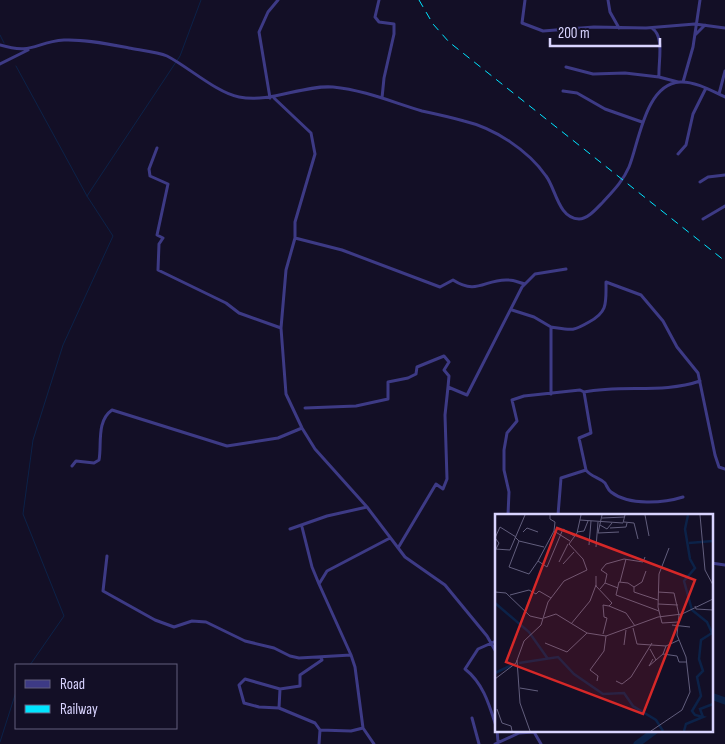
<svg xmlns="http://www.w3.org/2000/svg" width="725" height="744" font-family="'Sofia Sans Condensed',sans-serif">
<rect width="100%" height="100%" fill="#130f26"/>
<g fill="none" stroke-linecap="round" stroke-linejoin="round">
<path stroke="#0c2248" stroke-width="1" d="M0,35L4,43
M16,66L87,196L113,236L63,345L33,440L23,514L64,616L30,665
M87,196L180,56L201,0
M0,742L16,692"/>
<path stroke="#0c2248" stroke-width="7" d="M711,696L725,701
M637,744L656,730"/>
<path stroke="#3d3a85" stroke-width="3" d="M379,0L375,17L379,22L394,24V34L384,78L382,98
M525,0L522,23L543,31L594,27L646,28L695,24L725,28
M608,0L610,12L619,28
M652,28C665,37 658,62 659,77
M695,35L705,25
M0,45C33,55 35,42 64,40C84,39 108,44 129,48C139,50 158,52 167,56C187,66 217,93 239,97C272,103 301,85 333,87C364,90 392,102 422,111C436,114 450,117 464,121C494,128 528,150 546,176C556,189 558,218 579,219C588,219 597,208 603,202C613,191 623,181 629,167C639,143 645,84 680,82C695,81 712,91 725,97
M0,64L28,50
M566,67L593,74L625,73L659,77L678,82
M683,82L693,47L700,0
M563,91L577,93L605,109L642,122
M719,94L725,71
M270,98L259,32L268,12L278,0
M274,98L311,133L315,154L295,222V238L286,270L281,328L286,394L302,428L315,449L367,507L405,557L445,585L487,636L496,652
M157,148L149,169L150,176L168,184L157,235L163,238L159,244L158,270L226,303L239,313L281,328
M678,154L686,145L693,114L706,88
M700,182L708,177L725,175
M703,219L725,206
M295,238L342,250L440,287L453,280C478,296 485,278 509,280C514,280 520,283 525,284
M512,310L534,317L551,327V394
M551,327C571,330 572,332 589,322C608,312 606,303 606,282L641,295L663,321L677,347L698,373L715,455L719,467L725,469
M584,392C622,384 663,394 700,381
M305,408L356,406L388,399V382L408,378L416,374L417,367L444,356L449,362L444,370L449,376L448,387L467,395L522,287L535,274L566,269
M72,466L76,461L94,463L99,460C102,445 96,421 112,410L227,446L278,438L302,428
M586,470C591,477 599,477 605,483C607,486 608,490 611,492C629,506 664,503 683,497
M508,515L509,492L504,470V450L507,433L517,421L512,400L524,396L580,390L584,392L591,433L579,438L586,470L561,478L558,515
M302,527L312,567L319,584
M290,529L327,516L367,507
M398,548L436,484L443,489L447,479L445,415L448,387
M107,556L103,591L155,620L174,627L192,621L206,622L245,641L274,648L290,656L299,658L351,655
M711,563L725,565
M496,641L478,649L465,669C483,683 489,704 496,726
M279,708L259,707L244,703L239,685L245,679L280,689
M472,718L479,744
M320,730L315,723L279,708L280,689L300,686V675L322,660L321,657
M497,730L498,742
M534,732L541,744
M319,744L320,730L351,731L363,728
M374,744L363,728L355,667L351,655L319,584L327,571L390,538
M495,744L519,733L534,732"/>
<path stroke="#00e5ff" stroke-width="1" stroke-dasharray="8 6" stroke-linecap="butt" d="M419,0L433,24L449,42L725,261"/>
</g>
<g transform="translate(495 514)">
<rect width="218" height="218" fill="#130f26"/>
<path fill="none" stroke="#0c2248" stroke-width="2.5" d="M194,29L218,27M0,89L34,118L53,145M24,149L63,143L79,160L108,180L129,179L138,192L161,206L168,217M0,159L19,150M208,203L205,195L218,190M189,217L191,210L208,203L200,201L197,197L206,182L202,163L208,157L204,145L206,126L217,119L212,108L197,96L189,67L200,54L195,45L190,15L193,1"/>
<path fill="none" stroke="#625e7d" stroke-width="1" d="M55,1V5L60,8L59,17L75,27M107,1L103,19L124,18M150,1L154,22M205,1L210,56L218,71M107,4L130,3M85,6L128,9L130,1M129,8L139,9L143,25M105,11L112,15L117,9M115,14L131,13L132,9M59,17L43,47L52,53L68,15L79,22M28,18L32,14L43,18M82,18L89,17L93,7M20,23L24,27L14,53L34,60L43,47M24,27L49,33M94,31L96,7M101,33L103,8M174,34L164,60L163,93L167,109L183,108M0,35L15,36L30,1M1,35L4,29L0,24L5,13L21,23M64,48L73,30M68,50L79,38M101,62V72L117,89L114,92L108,91L109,103L112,104L108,120M125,68L131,45M110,69L112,60L106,56L111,50L129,45L148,48L150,43M139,73L147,68L151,57M105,75L110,69L123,74M0,78L11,79L35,102L48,105M163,78L179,79L184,101M15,81L34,76L41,80L44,77L56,84M163,86L139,78V73L133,69L124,68L121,81L164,97M163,90L183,91M114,92L131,99L140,112M200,92L201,95L218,96M49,104L61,100L92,119L111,122L163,103L187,100L218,85M76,110L95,87L101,71M177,111L195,113M138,114L142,130L171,132L184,126M50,129L72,138L92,119M129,131L131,116M171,132L168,140L182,142L184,148H192M155,135L161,146L168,140M158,145L154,152L161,146M22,146L25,189L35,217M0,165L21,149L29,127L46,111L53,88L69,67L92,56L88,45L74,30L82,19L86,1M102,167L103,162L95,156L109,137L111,122M121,167L127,170L136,163L157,129M25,174L43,177M2,195L7,209L16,212L17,217M156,217L187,196L195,178L191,143L182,121L184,101"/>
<path fill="#d62828" fill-opacity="0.15" stroke="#d62828" stroke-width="2.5" d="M62,14L200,66L148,200L11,148Z"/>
<rect width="218" height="218" fill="none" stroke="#d9d4ff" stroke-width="2.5"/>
</g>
<rect x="15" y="664" width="162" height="65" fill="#130f26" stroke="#625e7d"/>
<rect x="25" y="680" width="25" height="8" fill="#3d3a85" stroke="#625e7d"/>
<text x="60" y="689" font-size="15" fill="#d9d4ff">Road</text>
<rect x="25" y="705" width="25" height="8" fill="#00e5ff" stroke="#625e7d"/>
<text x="60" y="714" font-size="15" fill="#d9d4ff">Railway</text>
<path d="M550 38v8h110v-8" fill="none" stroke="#d9d4ff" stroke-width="2.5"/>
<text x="558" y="38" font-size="15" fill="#d9d4ff" stroke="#130f26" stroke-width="4" paint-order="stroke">200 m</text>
</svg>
